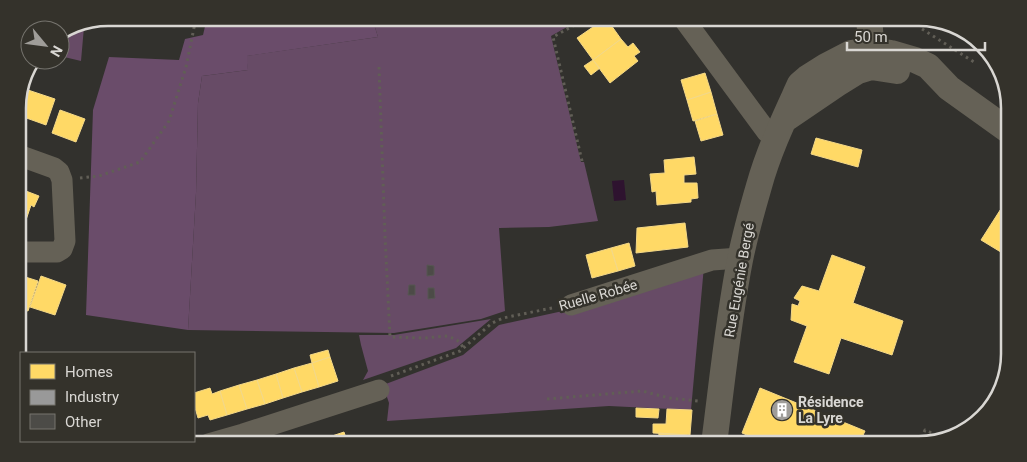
<svg xmlns="http://www.w3.org/2000/svg" width="1027" height="462" font-family="Roboto,sans-serif">
<rect width="100%" height="100%" fill="#32312d"/>
<path fill="#674b66" d="M372,18H583L551,36L581,162H584L598,221L549,227L499,228L505,311L481,319L394,333L188,330L196,193L198,103L202,76L248,70L246,56L378,37Z
M84,27L81,61L60,56V36Z
M704,266L691,410L609,406L387,421L389,403L383,385L463,355L499,325L572,309Z
M491,319L456,348L363,380L368,371L361,345L359,335H394Z"/>
<path fill="#6a4c6a" d="M207,18H372L378,37L247,56L248,70L202,76L198,103L196,193L188,330L86,315L93,110L109,57L179,60L185,39L203,35Z"/>
<path fill="#2e132f" d="M624,180L626,200L614,201L612,181Z"/>
<path fill="#ffd966" stroke="#f4d887" d="M606,18L621,39L593,60L577,38Z
M621,39L628,47L633,43L640,52L634,56L638,61L610,83L593,60Z
M593,60L600,68L591,75L584,66Z
M705,73L711,92L687,100L681,80Z
M22,88L55,99L46,125L18,115V102Z
M711,92L717,114L693,121L687,100Z
M60,110L85,119L76,142L52,133Z
M717,114L723,135L701,141L695,121Z
M816,138L862,150L858,167L811,154Z
M694,157L696,174L684,175V183H697L698,198L691,199V202L657,205L656,191L652,192L650,174L665,173L664,160Z
M18,188L39,196L34,207L31,205L26,220L18,217Z
M1004,204L1009,207V257L981,240Z
M685,223L688,247L636,253L637,228Z
M629,243L635,266L618,271L611,248Z
M611,248L618,271L592,278L586,255Z
M832,255L865,267L853,303L903,321L892,355L841,338L829,374L794,362L807,326L791,320L792,304L798,306L800,301L794,298L802,286L819,291Z
M19,275L38,281L28,311L19,308Z
M41,276L66,285L55,315L30,307Z
M328,350L330,357L312,363L310,355Z
M330,357L338,381L319,387L312,363Z
M312,363L319,387L302,392L294,368Z
M294,368L302,392L283,398L276,374Z
M276,374L283,398L265,404L257,380Z
M257,380L265,404L247,409L239,385Z
M239,385L247,409L227,415L220,391Z
M210,388L212,394L220,391L227,415L210,420L208,415L198,418L194,404V393Z
M760,388L865,431L859,444H769L742,433Z
M636,408L659,409L658,418L636,417Z
M667,409L692,410L690,435L653,433V424H666Z
M344,432L348,444H328L326,438Z
M659,433L687,435L686,444H658Z
M326,438L328,444H308V443Z"/>
<path fill="#999" stroke="#acacaa" d="M925,19L942,22V27L940,26V28L925,23Z"/>
<path fill="#4c4b47" stroke="#575653" d="M427,265L434,266V275L427,276Z
M409,285H415V295H408Z
M428,288H434L435,298L428,299Z"/>
<g fill="none" stroke-linecap="round" stroke-linejoin="round">
<path stroke="#615e56" stroke-width="3" stroke-dasharray="2.5 4" stroke-linecap="butt" d="M922,29L974,62
M379,67L385,236L390,337L424,338L448,336L457,340L464,348
M582,161L553,37L587,18
M80,178L99,176L140,162L169,121L186,67L196,18
M391,376L460,351L492,323L503,318L552,308
M547,399L642,391L669,398L698,401
M919,444L925,430L943,438"/>
<path stroke="#656156" stroke-width="10" d="M128,441L129,444"/>
<path stroke="#656156" stroke-width="21" d="M683,18L767,132L776,136
M18,155L54,168L59,172L62,180L65,241L62,249L57,252H19
M571,305L712,260L740,258
M208,444L243,434L379,390"/>
<path stroke="#656156" stroke-width="26" d="M869,18L871,41V67
M784,120L837,84L858,71L871,67L897,71
M714,444C722,383 728,321 740,260C745,235 752,210 759,186C769,150 785,117 800,84L807,78L826,66L851,53L871,50L891,53L915,60L928,66L949,88L1009,131"/>
</g>
<defs>
<g id="building-disc" transform="scale(1.125)"><circle r="9.5" fill="#9f9d99" stroke="#34322b"/><path d="M-4-6H4V6H1V3H-1V6H-4ZM-2.5-4.3h1.7v1.8h-1.7ZM.8-4.3h1.7v1.8H.8ZM-2.5-1h1.7V.8h-1.7ZM.8-1h1.7V.8H.8Z" fill="#fff"/></g>
</defs>
<g fill-rule="evenodd">
<use href="#building-disc" x="782" y="410"/>
</g>
<g text-anchor="middle" stroke-width="5" stroke-linejoin="round" paint-order="stroke">
<g font-size="14" fill="#d9d7d3" stroke="#34322b">
<text transform="translate(739 280) rotate(-80)" y="5">Rue Eugénie Bergé</text>
<text transform="translate(598 295) rotate(-16)" y="5">Ruelle Robée</text>
</g>
<g font-size="14" font-weight="bold" fill="#d9d7d3" stroke="#34322b" text-anchor="start">
<text x="798" y="407">Résidence<tspan x="798" dy="16">La Lyre</tspan></text>
</g>
</g>
<path d="M0 0H1027V462H0ZM108 26H919A82 82 0 0 1 1001 108V354A82 82 0 0 1 919 436H108A82 82 0 0 1 26 354V108A82 82 0 0 1 108 26Z" fill="#34322b" fill-rule="evenodd"/>
<path fill="none" stroke="#d9d7d3" stroke-width="2.5" d="M108 26H919A82 82 0 0 1 1001 108V354A82 82 0 0 1 919 436H108A82 82 0 0 1 26 354V108A82 82 0 0 1 108 26Z"/>
<rect x="20" y="352" width="175" height="90" fill="#34322b" stroke="#76746e"/>
<rect x="30" y="364" width="25" height="15" fill="#ffd966" stroke="#76746e"/>
<text x="65" y="377" font-size="15" fill="#d9d7d3">Homes</text>
<rect x="30" y="390" width="25" height="15" fill="#999999" stroke="#76746e"/>
<text x="65" y="402" font-size="15" fill="#d9d7d3">Industry</text>
<rect x="30" y="414" width="25" height="15" fill="#4c4b47" stroke="#76746e"/>
<text x="65" y="427" font-size="15" fill="#d9d7d3">Other</text>
<g transform="translate(45 45) rotate(119)"><circle r="24" fill="#34322b" stroke="#76746e"/>
<path d="M0-4L9 19L0 12L-9 19Z" fill="#9f9d99"/>
<text y="-8" font-size="14" font-weight="bold" text-anchor="middle" fill="#d9d7d3">N</text>
</g>
<path d="M847 42v8h138v-8" fill="none" stroke="#d9d7d3" stroke-width="2.5"/>
<text x="854" y="42" font-size="15" fill="#d9d7d3" stroke="#34322b" stroke-width="4" paint-order="stroke">50 m</text>
</svg>
